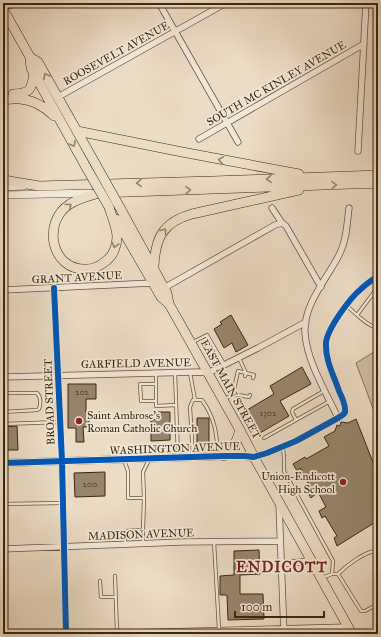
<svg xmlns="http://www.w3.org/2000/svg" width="381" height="637" font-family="'IM FELL Great Primer',serif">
<rect width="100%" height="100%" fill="#ebdcc5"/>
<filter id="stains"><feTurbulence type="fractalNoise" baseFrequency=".005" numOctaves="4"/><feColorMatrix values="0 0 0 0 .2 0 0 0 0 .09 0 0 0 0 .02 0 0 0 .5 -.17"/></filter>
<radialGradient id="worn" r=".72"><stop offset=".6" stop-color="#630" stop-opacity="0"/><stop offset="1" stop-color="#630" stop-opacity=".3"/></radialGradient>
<path fill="#cdbda6" stroke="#847259" d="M378,348V422L356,363L374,352Z"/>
<path fill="#96856c" stroke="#3a270c" d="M231,315L248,345L236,352L232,343L224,348L214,329L222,324L220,322Z
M302,367L311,384L280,401L289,416L260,433L247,410L274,394L270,386Z
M68,384H96V399H86V413L89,415V427H83L84,442H76V428H68Z
M158,412H170V440L151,441V420L159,419Z
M197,418H209V444H197Z
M356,419L378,475V529L374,523L337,546L334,538L337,536L325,516L322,518L319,511L326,507L318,492L311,498L307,491L311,489L300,468L297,471L293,464L305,457L306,459L329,446L324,437L335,431L337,425L340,426L341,422L348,423Z
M17,426L18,450H3V427Z
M105,472V496L75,497L74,473Z
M259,550L260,574L240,575V594H263L264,619L228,620L227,595H220V576L234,575V551Z"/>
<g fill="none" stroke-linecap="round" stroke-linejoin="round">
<g stroke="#66543a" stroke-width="4">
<path id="service" d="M347,306C354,312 368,327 378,328
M357,315L375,291L378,290
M193,342L207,335L224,364
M239,358L246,373L238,371L233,394L249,397L250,395
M175,372L178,457
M156,373V384
M190,373L195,400
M245,376L246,373L254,375L253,378
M3,393H37C41,397 41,404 39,409L37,410L3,412
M225,399L233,394
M195,400H202C215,418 217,434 218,456
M156,401H141L140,384H156V406L176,405
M296,420L292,412L293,409L324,391
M3,424L60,422
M264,438L330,401
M283,447L284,459V471L333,561L332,574
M193,457L190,407L193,400H195
M124,460L128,471V498H144L143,472L149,460
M3,504L62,503
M143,530L144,498
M214,542L219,629
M125,544V531L143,530V543
M338,574C346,566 366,550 378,551
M115,576L117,633
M324,577L332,574H338L361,611H365L378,604
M100,581L101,597H116"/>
</g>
<g stroke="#66543a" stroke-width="7">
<path id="minor" d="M159,3L238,142
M3,6L12,5L19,3
M58,97L226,3
M199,139L364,44
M358,151L366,3
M272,208L282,223L286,226L321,287
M54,288L62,461L66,634
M164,288L275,225L282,223
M3,290L153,283
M3,377L198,372L208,373L258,348L306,322
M338,418C326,392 307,362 305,333C303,304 328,278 340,253C347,239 347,223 349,208
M254,457C284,449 311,433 338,418C341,416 344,415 345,412C346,405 342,397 339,391C334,376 325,360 326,343C327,329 350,298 361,289C366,284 372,280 378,276
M279,504L284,634
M3,549L182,542L280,541
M281,564L301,562L311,560
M83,634L348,627"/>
</g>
<g stroke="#66543a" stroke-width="8">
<path id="tertiary" d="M3,187L23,186
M3,195L91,193
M3,463L224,456H245L254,457"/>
</g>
<g stroke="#3a270c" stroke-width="10">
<path id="primary" d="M3,9L30,57L31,68L86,167
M30,57L38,62L96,165
M13,94C30,93 31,91 34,74
M3,100C8,100 14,98 20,99C34,100 44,106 54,116
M77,131L182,152L299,174
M3,179L9,181L39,186L213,181L378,175
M119,206L167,293L169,304L240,430L254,457L352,634
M109,207C112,217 117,228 117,237C117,246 113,256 106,261C100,266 94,269 87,269C50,271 42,221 70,204C79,198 89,196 99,193L351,184H378
M116,219L161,297L169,304
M154,267C155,238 163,222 192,214L299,190
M224,456C235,448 236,442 240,430"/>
</g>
<use href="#service" stroke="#f2e8d9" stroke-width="2.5"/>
<use href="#minor" stroke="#f2e8d9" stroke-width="5.5"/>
<use href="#tertiary" stroke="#f2e8d9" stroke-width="7"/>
<use href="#primary" stroke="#ebdcc5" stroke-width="9"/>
<g stroke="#3a270c" stroke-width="10" stroke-linecap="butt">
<path id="primary-bridge" d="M96,165L119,206
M86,167L109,207"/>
</g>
<use href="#primary-bridge" stroke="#ebdcc5" stroke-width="9"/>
<g stroke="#f2e8d9" stroke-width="8">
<path id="cycleway" d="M54,288L62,461L66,634
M3,463L224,456H245L254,457L267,453L296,441L338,418C341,416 344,415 345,412C346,405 342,397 339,391C334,376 325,360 326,343C327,329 350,298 361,289C366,284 372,280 378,276"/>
</g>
<use href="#cycleway" stroke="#0057b8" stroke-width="6"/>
</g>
<defs><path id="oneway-chevron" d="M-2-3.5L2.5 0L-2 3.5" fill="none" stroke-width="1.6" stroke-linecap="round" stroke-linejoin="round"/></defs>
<g stroke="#928268">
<use href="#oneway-chevron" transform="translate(46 76) rotate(-119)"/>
<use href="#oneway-chevron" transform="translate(73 144) rotate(61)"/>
<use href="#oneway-chevron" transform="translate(221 160) rotate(-170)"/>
<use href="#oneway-chevron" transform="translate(269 179) rotate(178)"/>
<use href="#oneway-chevron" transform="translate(139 183) rotate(179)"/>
<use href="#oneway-chevron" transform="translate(334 185) rotate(-2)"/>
<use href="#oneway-chevron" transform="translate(188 190) rotate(-2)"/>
<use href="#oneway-chevron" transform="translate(69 206) rotate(-37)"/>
<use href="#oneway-chevron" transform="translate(164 231) rotate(-54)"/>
<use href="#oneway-chevron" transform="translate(115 245) rotate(104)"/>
</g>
<g fill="#8f2418" stroke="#f2e8d9" stroke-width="1.5">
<circle cx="79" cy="421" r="4"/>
<circle cx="343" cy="482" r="4"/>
</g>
<g text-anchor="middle" stroke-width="3.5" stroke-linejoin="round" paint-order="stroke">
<g font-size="9" fill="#513e24">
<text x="82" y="395">202</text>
<text x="268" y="416">1302</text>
<text x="90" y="487">200</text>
</g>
<g font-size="11" fill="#3a270c" stroke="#f2e8d9">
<text transform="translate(116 53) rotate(-29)" y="4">ROOSEVELT AVENUE</text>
<text transform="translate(276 83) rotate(-30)" y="4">SOUTH MC KINLEY AVENUE</text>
<text transform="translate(77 277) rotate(-3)" y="4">GRANT AVENUE</text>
<text transform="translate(136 363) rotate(-1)" y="4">GARFIELD AVENUE</text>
<text transform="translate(231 389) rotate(61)" y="4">EAST MAIN STREET</text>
<text transform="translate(49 402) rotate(-92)" y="4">BROAD STREET</text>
<text transform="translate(175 448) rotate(-2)" y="4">WASHINGTON AVENUE</text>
<text transform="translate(141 534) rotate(-2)" y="4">MADISON AVENUE</text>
</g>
<g font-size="11" fill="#3a270c" stroke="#f2e8d9" text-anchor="start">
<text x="87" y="419">Saint Ambrose's<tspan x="87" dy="13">Roman Catholic Church</tspan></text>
<text x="335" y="480" text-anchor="end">Union-Endicott<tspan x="335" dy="13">High School</tspan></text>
</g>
<g font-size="15" font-weight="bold" letter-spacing="1" fill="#7a1f14" stroke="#f2e8d9">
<text x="282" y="572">ENDICOTT</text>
</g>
</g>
<rect width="381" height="637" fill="none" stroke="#ebdcc5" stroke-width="16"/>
<rect x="4" y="4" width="373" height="629" fill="none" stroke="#3a270c" stroke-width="2"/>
<rect x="8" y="8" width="365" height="621" fill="none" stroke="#3a270c"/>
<path d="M235 611v6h89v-6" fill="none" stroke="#3a270c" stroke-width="2"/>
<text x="241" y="611" font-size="12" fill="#3a270c" stroke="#f2e8d9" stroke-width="3" paint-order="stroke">100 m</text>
<rect width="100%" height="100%" filter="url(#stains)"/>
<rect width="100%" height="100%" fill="url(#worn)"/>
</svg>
